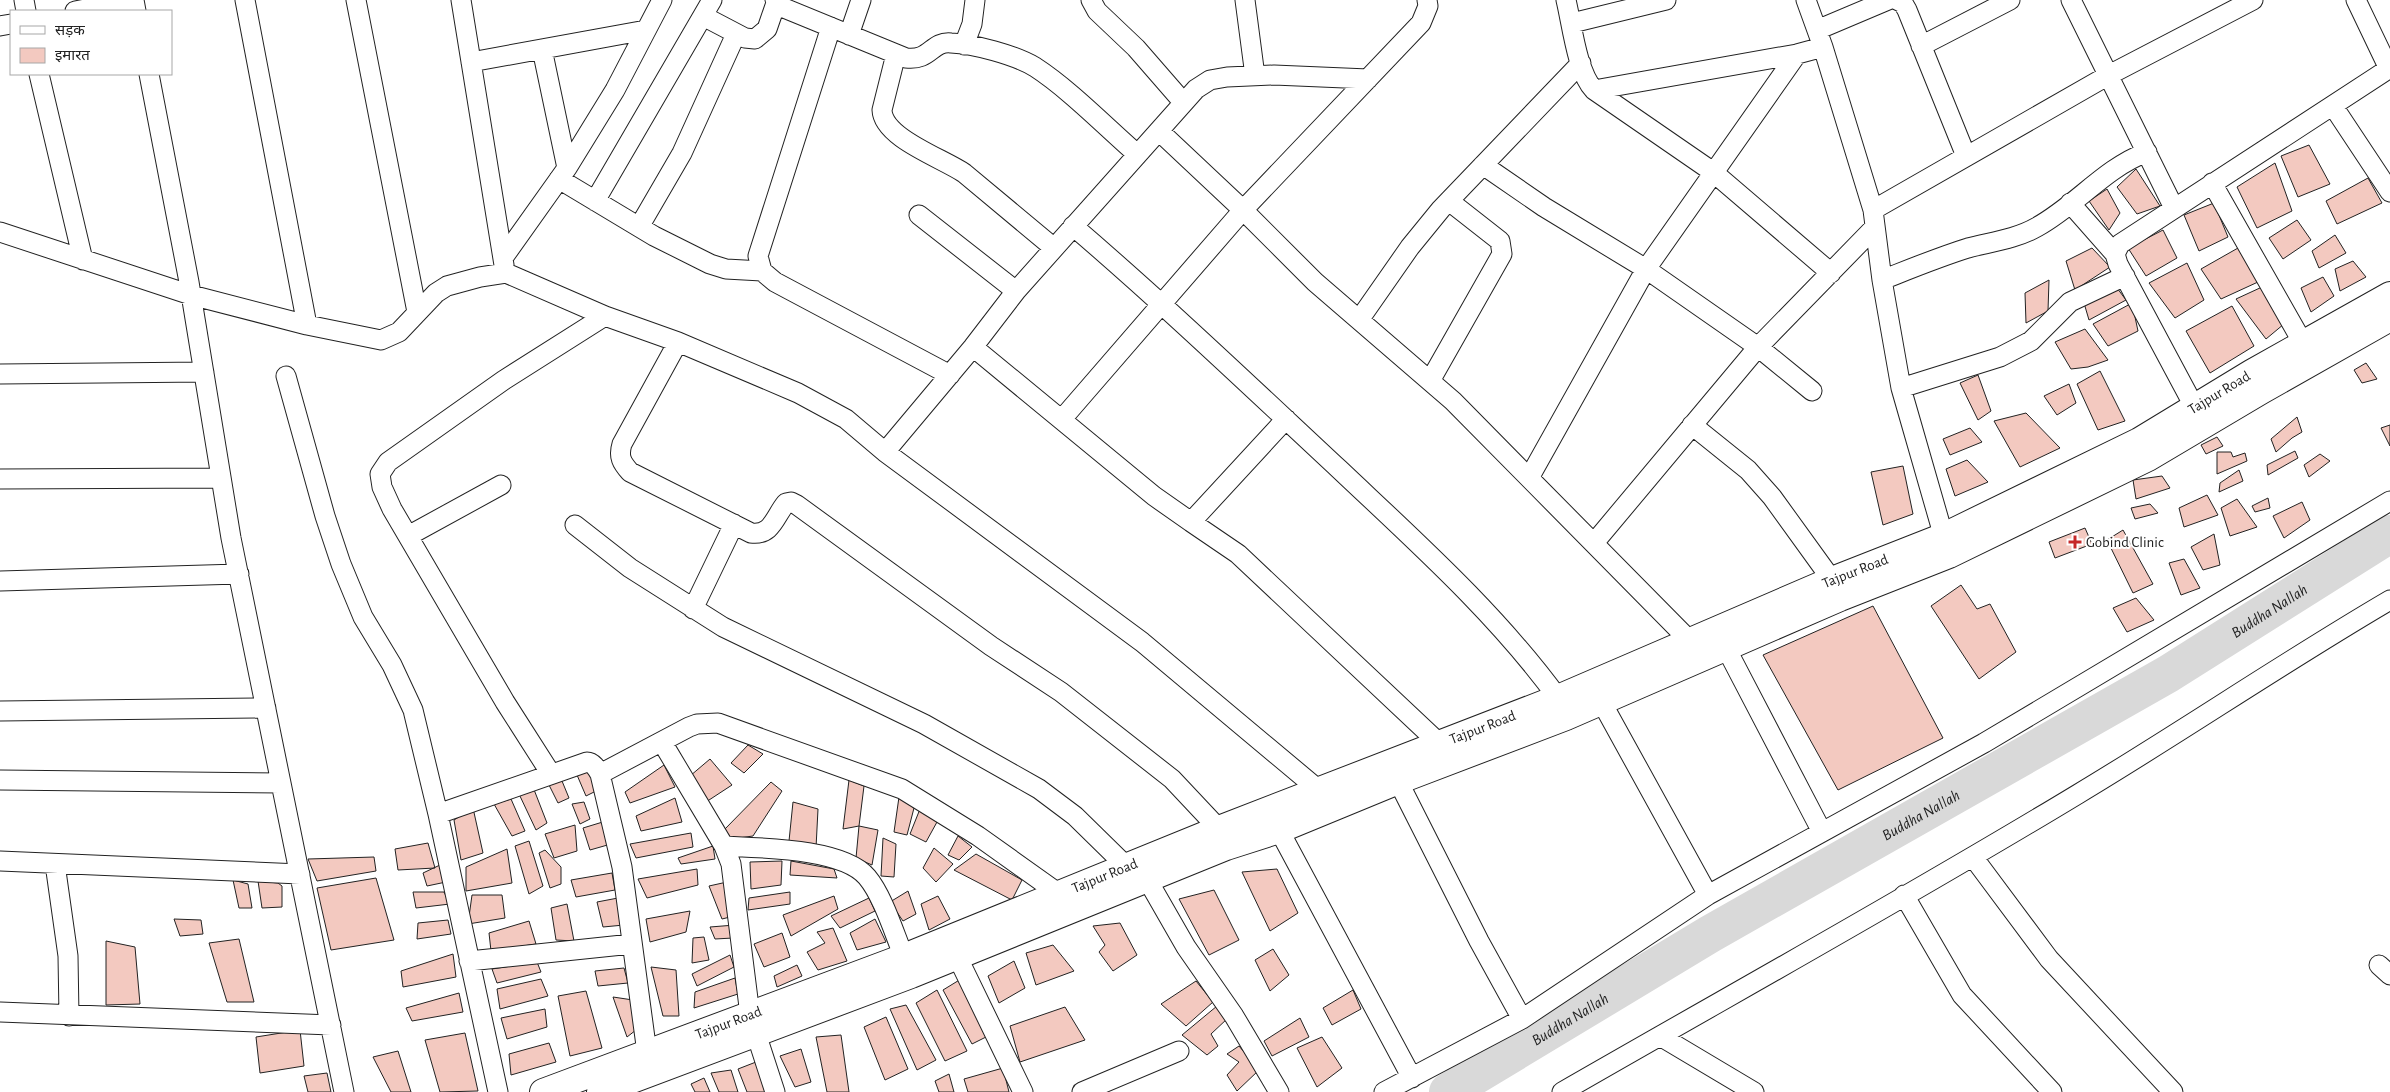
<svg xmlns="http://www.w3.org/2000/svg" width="2390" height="1092" font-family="'Alegreya Sans','Noto Sans Devanagari',sans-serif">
<rect width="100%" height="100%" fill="#fff"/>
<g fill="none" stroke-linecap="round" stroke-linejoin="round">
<path stroke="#d9d9d9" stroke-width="38" id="s1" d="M1448,1092L1710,934L2168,674L2390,534"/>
</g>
<path fill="#f3c9c0" stroke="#222" d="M2309,145L2330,184L2298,197L2281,156Z
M2275,163L2292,211L2257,228L2237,187Z
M2136,169L2160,206L2137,214L2117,187Z
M2368,178L2382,203L2337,224L2326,201Z
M2107,189L2120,213L2109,230L2089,201Z
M2214,203L2228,237L2199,251L2184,215Z
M2297,220L2311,240L2283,259L2269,238Z
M2163,230L2177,258L2146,276L2128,248Z
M2335,235L2346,253L2319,268L2312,251Z
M2092,248L2110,267L2075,290L2066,261Z
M2238,248L2258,282L2221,299L2201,269Z
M2353,261L2366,277L2340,291L2335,269Z
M2187,263L2204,300L2175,318L2149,283Z
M2323,277L2334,296L2311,312L2301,288Z
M2049,280L2048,311L2026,323L2025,293Z
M2262,287L2284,324L2266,339L2236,299Z
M2117,288L2126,300L2089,320L2084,303Z
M2132,303L2138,331L2108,346L2093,324Z
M2232,306L2254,346L2210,373L2186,331Z
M2085,329L2108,360L2088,367L2071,369L2055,342Z
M2366,363L2377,379L2362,383L2354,370Z
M2100,371L2125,421L2098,430L2077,384Z
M1978,375L1991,411L1978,420L1960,383Z
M2069,384L2076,403L2057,415L2044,396Z
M2026,413L2060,448L2020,467L1994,421Z
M2297,417L2302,432L2292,438L2276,452L2271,439Z
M2390,425V446L2381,428Z
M1970,428L1982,442L1950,455L1943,439Z
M2217,437L2223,446L2206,454L2201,445Z
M2295,451L2298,458L2268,475L2267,465Z
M2217,452H2231L2233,457L2245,453L2247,461L2217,474Z
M2320,454L2330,461L2309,477L2304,465Z
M1967,460L1988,482L1955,496L1946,469Z
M1903,466L1913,514L1883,525L1871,472Z
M2239,470L2243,481L2219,492L2220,483Z
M2162,476L2170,488L2136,499L2133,480Z
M2207,495L2218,515L2184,527L2179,508Z
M2268,498L2270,508L2255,512L2252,506Z
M2237,499L2257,527L2230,536L2221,508Z
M2302,502L2310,520L2284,538L2273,516Z
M2150,504L2158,513L2135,519L2131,508Z
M2085,528L2092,544L2055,558L2049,542Z
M2123,530L2153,584L2133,593L2107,540Z
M2214,534L2220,565L2203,570L2191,547Z
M2184,559L2200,588L2181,595L2169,563Z
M1961,585L1977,609L1990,604L2016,652L1979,679L1931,606Z
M2136,598L2154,620L2127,632L2113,608Z
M1873,606L1943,738L1838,790L1763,655Z
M748,745L763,754L744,773L731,763Z
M710,759L732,785L706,802L690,776Z
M664,765L675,787L630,803L625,792Z
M587,770L598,790L586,796L577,775Z
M849,780L864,786L859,826L843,829Z
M562,781L569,798L558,803L548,783Z
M771,782L782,791L753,836L731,839L724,830Z
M533,787L547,823L536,830L519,794Z
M899,797L914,808L907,835L894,832Z
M675,798L682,822L641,831L636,816Z
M511,799L525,831L512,836L494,804Z
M584,802L590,819L580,824L572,804Z
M793,802L818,809L816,848L789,841Z
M473,808L483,853L461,860L454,820Z
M920,809L937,822L926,842L910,834Z
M606,821L611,844L590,850L583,828Z
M575,825L577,851L554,858L545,834Z
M859,826L878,830L872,865L856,858Z
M691,833L693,847L636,858L630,844Z
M958,836L972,847L959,860L948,855Z
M883,838L896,844L894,877L881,876Z
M529,841L543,886L529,894L515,846Z
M428,843L435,868L398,870L395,849Z
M713,846L715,859L681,864L678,858Z
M934,848L953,864L936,882L923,868Z
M507,849L512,883L466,891V867Z
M545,850L561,867V884L550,888L539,853Z
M976,854L1022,880L1012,900L954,870Z
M374,857L376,871L317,881L308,859Z
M782,861L781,885L751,889L750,862Z
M791,861L834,869L837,878L790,875Z
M440,865L446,882L427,886L423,873Z
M697,869L698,885L647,898L638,879Z
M1277,869L1298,913L1270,931L1242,872Z
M612,873L615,890L576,897L571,880Z
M376,878L394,940L331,950L317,888Z
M233,880L248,884L252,908H239Z
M258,881L278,883L282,886V907L262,908Z
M727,882L730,917L722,919L709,886Z
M1214,890L1239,940L1209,955L1179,899Z
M908,891L916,914L903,921L890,902Z
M413,892H444L450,904L416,908Z
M790,892V904L748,910L749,898Z
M472,895H502L505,918L468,924Z
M834,896L838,909L791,936L783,915Z
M938,896L950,919L929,930L921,904Z
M618,898L624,925L603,927L597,902Z
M869,898L875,911L840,928L831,916Z
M567,904L574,941L556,940L551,908Z
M690,911L686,932L650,942L646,919Z
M174,919L201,920L203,934L180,936Z
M875,919L886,942L857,950L850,933Z
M448,920L451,934L417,939L418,923Z
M529,921L536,944L491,951L489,933Z
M1120,923L1137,955L1113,971L1099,952L1105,945L1093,926Z
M735,925L733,938L715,939L710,927Z
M833,928L847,961L818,970L807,952L825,943L817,932Z
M782,933L790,957L764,967L754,944Z
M704,937L709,960L692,963L693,938Z
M239,939L254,1002H227L209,943Z
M106,941L135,947L140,1004L106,1005Z
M1053,945L1074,971L1036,985L1026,953Z
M1273,949L1289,975L1270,991L1255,960Z
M453,954L456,977L403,987L401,971Z
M730,955L734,967L697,986L692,974Z
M1014,961L1025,988L999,1003L988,976Z
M537,962L541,972L497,983L492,969Z
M797,965L802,976L777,987L774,976Z
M651,967L676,970L679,1016H663Z
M624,968L628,983L598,986L595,971Z
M735,978L738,994L694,1008L695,992Z
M541,979L548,996L500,1009L497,989Z
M961,979L988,1036L972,1044L943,990Z
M1196,981L1213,1002L1186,1026L1161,1004Z
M937,990L967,1051L945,1061L916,1003Z
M1353,990L1361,1009L1332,1025L1323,1008Z
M586,991L602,1048L570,1056L558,996Z
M459,993L463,1012L412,1021L406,1008Z
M613,997L633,1000L636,1030L627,1037Z
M906,1005L936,1060L917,1070L890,1009Z
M1217,1006L1228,1018L1211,1034L1218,1046L1207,1055L1182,1035Z
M1065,1007L1085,1040L1020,1062L1010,1026Z
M545,1009L547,1027L507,1039L501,1018Z
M886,1017L908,1069L885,1080L864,1027Z
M1300,1018L1309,1037L1272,1056L1264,1041Z
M300,1030L304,1066L260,1073L256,1037Z
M465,1033L478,1091L440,1092L425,1040Z
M841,1035L849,1092H827L816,1037Z
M1322,1037L1342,1068L1317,1087L1297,1048Z
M549,1043L556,1062L511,1075L509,1054Z
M1239,1046L1259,1070L1237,1091L1227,1075L1239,1062L1227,1054Z
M801,1049L811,1082L795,1087L780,1056Z
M398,1051L411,1092H391L373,1057Z
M756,1062L767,1092H747L738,1069Z
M1003,1068L1009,1092H968L964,1079Z
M731,1070L738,1092H719L711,1073Z
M327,1073L331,1092H308L304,1076Z
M949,1074L954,1092H939L935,1081Z
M704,1078L710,1092H695L691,1084Z"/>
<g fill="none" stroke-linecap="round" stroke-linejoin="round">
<g stroke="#222" stroke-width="21">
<path id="minor" d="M24,0L26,11
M245,0L307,325
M356,0L417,312
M461,0L504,265
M775,0L784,8L906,58C931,61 931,41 951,43C974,44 1015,55 1035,67C1069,89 1106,127 1137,154
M1091,0L1097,11L1136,48L1183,102
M1245,0L1255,76
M1566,0C1572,25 1577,72 1594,90L1713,172L1831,273
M1806,0L1823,47L1873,210
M1897,0L1903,3L1907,10L1966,156
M2071,0L2174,208
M2356,0L2389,69
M75,11L134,0L136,11
M703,16L745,38L755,39L767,29L776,3
M1572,23L1666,0
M0,26L11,24
M831,27L758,256L762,271L775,282L950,375
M1817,30L1888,0
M849,35L861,0
M964,45L972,24L975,0
M1921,46L2010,0
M542,49L567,168
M896,54L882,110C883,138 942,158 964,173L1054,248
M471,62L646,30
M39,74L83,260
M149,74L189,282L231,538L344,1092
M1594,90L1797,54L1823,47
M2333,106L2390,192
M1159,131L1243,210L1315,282L1453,401L1690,641
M1483,165L1544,207L1646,269L1758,347L1812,391
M559,179L654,236L710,264L726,269L762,271
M2212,183L2304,345
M595,201L712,0
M2070,203L2115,254
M919,215L1016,291
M1073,226C1164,304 1251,387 1339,469C1415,541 1496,613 1558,698
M639,227L682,153L736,34
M0,232L191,295L307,325L381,340L399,332L436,293L447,286L480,277L506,273L605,316L678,342L798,393L846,419L885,452L1142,642L1320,791
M503,258L567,168L615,90L662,0
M1882,280C1910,269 1939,257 1968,248C1991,242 2016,239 2037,227C2077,205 2103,169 2147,152
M1359,320L1410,247L1441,209L1581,63
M678,342L622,444C618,457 622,463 630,472L751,533C772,536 775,516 786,503L791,502L797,505L991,646L1061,692L1172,779L1219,829
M973,347L1154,496L1191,522L1286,419
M0,374L204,372
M286,376L325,516L341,564L363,617L392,665L413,710L438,814L498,1092
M1430,381L1502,254L1500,241L1449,201
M1901,388L2000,357L2031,341L2070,302L2125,276
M2195,408L2118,264L2115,254L2120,244L2390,68
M1062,419L1243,210L1421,23L1428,6L1427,0
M1692,425L1748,470L1772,497L1832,580
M885,452L973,347L1016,291L1196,89L1210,80L1227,77L1274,75L1368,79
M1529,478L1646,269L1797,54
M0,479L221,478
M1191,522L1238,554L1441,745
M575,525L630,568L723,627L924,724L1039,789L1075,816L1127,867
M408,536L501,485
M1594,543L1758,347L1875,227
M1947,548L1901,388L1882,280L1873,210L2107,76L2253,0
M0,581L239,574
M693,609L734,524
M1726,648L1822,832
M1601,701L1708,895
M0,711L266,708
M662,742L724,846L731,864L750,1015L775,1092
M551,774L505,702L392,509L382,487L380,474L388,462L504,380L605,316
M600,774L689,727L697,724L718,723L902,789L978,836L1058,893
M0,780L281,783
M1398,781L1479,941L1522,1019
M438,814L587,762C593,762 597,769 600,774L622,867L647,1053
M1279,830L1412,1078
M724,846C760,848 843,848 867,877C883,896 894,933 904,957
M1973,857L2049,959L2173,1092
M0,861L300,874
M55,864L68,956L69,1016
M1147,879L1186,947L1234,1016L1279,1092
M1904,895L1962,995L2052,1092
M957,956L1023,1092
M469,961L632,944
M2379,965L2390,975
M0,1012L331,1025
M1660,1036L1754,1092
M1082,1092L1179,1051
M1384,1092L1522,1019L1708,895L1984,743L2390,501
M1562,1092C1734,993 1908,897 2078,794C2183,731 2284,662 2390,600"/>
</g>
<g stroke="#222" stroke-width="28">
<g id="secondary">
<path id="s2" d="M543,1092L904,957L1219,829L1558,698L1832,580L1944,536L2139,441L2251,373L2390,295"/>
<path d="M600,1092L911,975L1226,847L1279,830L1398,781L1566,717L1840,598L1949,555L2148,458L2261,391L2390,318"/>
</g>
</g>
<use href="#minor" stroke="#fff" stroke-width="19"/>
<use href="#secondary" stroke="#fff" stroke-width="26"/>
</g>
<path fill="#c62828" stroke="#fff" stroke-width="2" d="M2072.5 534.5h5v5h5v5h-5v5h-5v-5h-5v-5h5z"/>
<g text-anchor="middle" stroke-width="4" stroke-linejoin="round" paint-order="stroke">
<g font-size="15" fill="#222" stroke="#fff">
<text dy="5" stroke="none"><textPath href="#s2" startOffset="1818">Tajpur Road</textPath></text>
<text dy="5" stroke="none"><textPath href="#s2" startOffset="1412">Tajpur Road</textPath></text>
<text dy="5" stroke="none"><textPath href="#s2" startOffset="1008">Tajpur Road</textPath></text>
<text dy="5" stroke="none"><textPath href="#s2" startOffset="602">Tajpur Road</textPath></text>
<text dy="5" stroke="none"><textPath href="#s2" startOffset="198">Tajpur Road</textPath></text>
</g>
<g font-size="15" fill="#222" stroke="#fff" text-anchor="start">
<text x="2086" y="547">Gobind Clinic</text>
</g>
<g font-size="16" font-style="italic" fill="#222" stroke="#fff">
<text dy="6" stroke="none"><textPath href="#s1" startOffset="952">Buddha Nallah</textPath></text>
<text dy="6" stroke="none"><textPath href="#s1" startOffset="548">Buddha Nallah</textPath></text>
<text dy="6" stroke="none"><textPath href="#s1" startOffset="142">Buddha Nallah</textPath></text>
</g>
</g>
<rect x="10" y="10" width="162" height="65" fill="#ffffff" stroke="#a7a7a7"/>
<rect x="20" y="26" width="25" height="8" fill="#ffffff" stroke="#a7a7a7"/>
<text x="55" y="35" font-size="15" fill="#222222">सड़क</text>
<rect x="20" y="48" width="25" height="15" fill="#f3c9c0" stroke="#a7a7a7"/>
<text x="55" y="60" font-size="15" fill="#222222">इमारत</text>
</svg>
